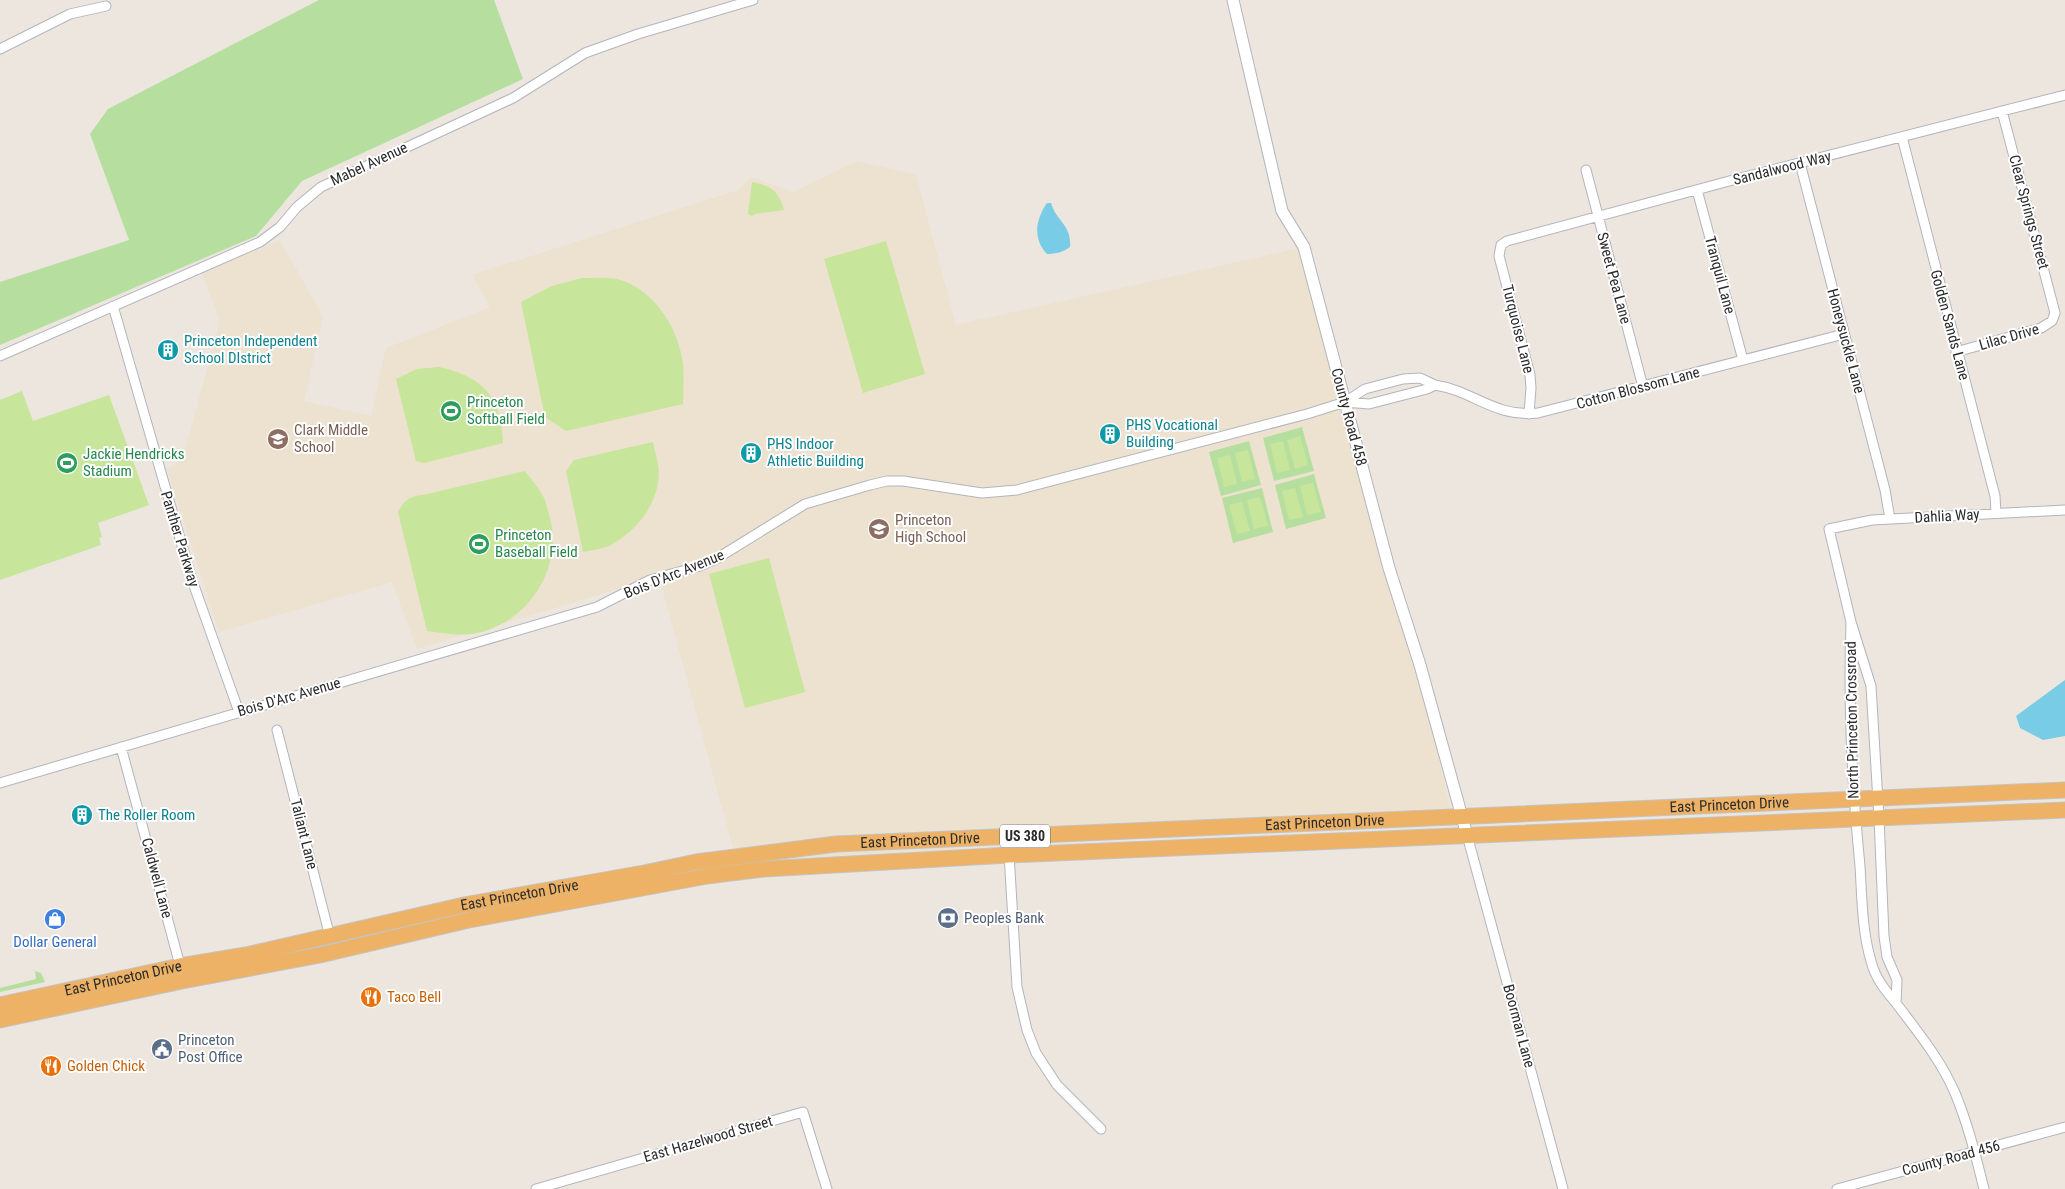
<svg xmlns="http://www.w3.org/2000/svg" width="2065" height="1189" font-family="'Roboto Condensed',sans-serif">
<rect width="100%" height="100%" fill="#ece6df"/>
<path fill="#ece2cf" d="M857,161L916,175L956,325L1304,247L1409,627L1450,808L738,867L659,577L417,649L392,582L219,632L167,469L182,461L220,322L202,273L280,240L323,317L304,401L371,416L386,348L490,307L472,275L738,190L751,177L793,192Z"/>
<path fill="#b6df9f" d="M319,0H494L523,79L302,181L256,236L0,345V282L129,240L90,134L108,109Z
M1302,427L1314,471L1274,481L1263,438Z
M1249,441L1261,485L1221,496L1209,452Z
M1314,474L1326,518L1286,529L1275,485Z
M1262,488L1273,532L1233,543L1222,498Z
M35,971L41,973L45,982L0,992V988L36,979Z"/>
<path fill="#c7e59b" d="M752,182C771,186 778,190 784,210L755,214L752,216L748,214Z
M886,241L925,374L863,393L824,259Z
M582,278C593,278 606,277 617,279C652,288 676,324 682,358C685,373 683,389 683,404L566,431L545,417L521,302L552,286Z
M439,367C484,377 501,397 503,443L424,463L416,461L396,379L417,369Z
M22,391L33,421L109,395L149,505L98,523L102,537L99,538L101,545L0,580V400Z
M1300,436L1308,465L1295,469L1287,440Z
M1283,441L1290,470L1277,473L1270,444Z
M653,442C654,450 657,457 658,465C663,499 638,531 609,546C601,549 591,550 583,552L566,471L574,460Z
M1248,450L1255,479L1242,482L1235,453Z
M1230,455L1237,484L1224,487L1217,458Z
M525,471C531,479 538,487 543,496C546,501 547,508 549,514C563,561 536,611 491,629C470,638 448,634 427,631L398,512C404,500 410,496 423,495Z
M1313,483L1321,512L1307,515L1300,486Z
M1295,488L1303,517L1289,520L1282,491Z
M1260,497L1268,526L1254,529L1247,500Z
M1242,502L1250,531L1237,534L1229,505Z
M769,558L805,692L745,708L709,574Z"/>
<path fill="#79cce6" d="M1047,203H1051C1056,221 1072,225 1070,247C1063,252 1056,254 1047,254C1032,238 1036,219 1047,203Z
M2065,680V736L2043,740L2020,728L2016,716Z"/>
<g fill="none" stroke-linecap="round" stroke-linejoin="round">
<g stroke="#b2b5be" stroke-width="11">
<path id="minor" d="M0,49L70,14L106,6
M1902,137L1995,496L1996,513
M1800,163L1885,490L1890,519
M1586,170L1643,387
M1697,190L1743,360
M113,306L192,580L239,712
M1956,352L2041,328L2052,321L2055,313L2002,111
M0,356L260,242L280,227L297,207L321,187L513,98L585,53L638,34L753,0
M1435,385C1474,391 1495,418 1538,413L1844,334
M1529,414L1531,388L1530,375L1499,256L1501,245L1507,241L1733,180L2065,95
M1851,622L1871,686L1879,818L1884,936L1887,957L1897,980L1896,1003C1885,990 1875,978 1871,961C1862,931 1862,898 1860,866C1852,785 1848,704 1851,622Z
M1851,622L1829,529L1872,520L2065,510
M277,730L330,937
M121,747L181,969
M0,783L597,607L650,580L700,566L716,559L805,504L870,485L887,481H903L982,493L1017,490L1307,414L1345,402L1365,389L1403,379L1420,378L1435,385L1427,389L1369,404L1345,402
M1467,835L1563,1189
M1008,837L1017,987L1027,1030L1036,1053L1057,1085L1101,1129
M1896,1003C1917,1031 1941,1060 1955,1093C1968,1124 1976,1157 1984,1189
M536,1189L803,1112L827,1189
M1837,1189L2065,1127"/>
</g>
<g stroke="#b2b5be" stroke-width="13">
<path id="tertiary" d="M1233,0L1282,211L1304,247L1389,568L1420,665L1467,835"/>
</g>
<g stroke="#c4c4c4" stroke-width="17">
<g id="trunk">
<path id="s1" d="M0,1005L180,966L246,955L464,905L644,873L696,862L836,844L2065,790"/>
<path d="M0,1020L182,981L320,955L469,920L707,876L764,869L1009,855L2065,810"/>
</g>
</g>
<use href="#minor" stroke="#fff" stroke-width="9"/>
<use href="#tertiary" stroke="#fff" stroke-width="11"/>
<use href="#trunk" stroke="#edb265" stroke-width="15"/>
</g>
<defs>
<g id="building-disc" transform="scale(1.125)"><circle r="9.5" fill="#0f9aa8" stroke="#fff"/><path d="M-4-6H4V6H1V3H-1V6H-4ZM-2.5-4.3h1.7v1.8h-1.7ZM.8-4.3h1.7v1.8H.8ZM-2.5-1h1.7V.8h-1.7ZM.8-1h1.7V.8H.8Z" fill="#fff"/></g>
<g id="stadium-disc" transform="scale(1.125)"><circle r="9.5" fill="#2e9e5b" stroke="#fff"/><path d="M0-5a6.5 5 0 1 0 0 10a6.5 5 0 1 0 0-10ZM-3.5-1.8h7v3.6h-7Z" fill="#fff"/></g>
<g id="school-disc" transform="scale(1.125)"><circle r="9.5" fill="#8d6e63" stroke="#fff"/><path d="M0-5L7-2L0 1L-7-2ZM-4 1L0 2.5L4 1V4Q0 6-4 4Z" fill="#fff"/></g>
<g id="bank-disc" transform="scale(1.125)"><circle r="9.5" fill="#5c6f8a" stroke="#fff"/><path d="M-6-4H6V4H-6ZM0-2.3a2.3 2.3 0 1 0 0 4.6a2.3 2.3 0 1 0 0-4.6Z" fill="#fff"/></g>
<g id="shop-disc" transform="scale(1.125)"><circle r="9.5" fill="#3f7fe0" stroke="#fff"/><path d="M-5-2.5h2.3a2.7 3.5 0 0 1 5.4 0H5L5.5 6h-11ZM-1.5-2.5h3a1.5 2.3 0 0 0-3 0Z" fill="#fff"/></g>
<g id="restaurant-disc" transform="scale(1.125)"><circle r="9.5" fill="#e8710a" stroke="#fff"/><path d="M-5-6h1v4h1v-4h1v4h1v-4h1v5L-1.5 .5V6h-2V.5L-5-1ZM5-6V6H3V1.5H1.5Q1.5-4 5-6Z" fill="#fff"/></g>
<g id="civic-disc" transform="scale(1.125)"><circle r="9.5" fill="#5c6f8a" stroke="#fff"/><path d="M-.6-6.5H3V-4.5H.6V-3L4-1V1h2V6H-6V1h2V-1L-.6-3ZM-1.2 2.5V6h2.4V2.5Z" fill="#fff"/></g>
</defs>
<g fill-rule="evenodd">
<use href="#building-disc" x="168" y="350"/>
<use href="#stadium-disc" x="451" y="411"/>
<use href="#building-disc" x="1110" y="434"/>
<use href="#school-disc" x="278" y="439"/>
<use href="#building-disc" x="751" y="453"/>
<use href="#stadium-disc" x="67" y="463"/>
<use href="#school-disc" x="879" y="529"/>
<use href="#stadium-disc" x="479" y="544"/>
<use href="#building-disc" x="82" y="815"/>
<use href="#bank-disc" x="948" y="918"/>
<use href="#shop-disc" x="55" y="919"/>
<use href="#restaurant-disc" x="371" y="997"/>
<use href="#civic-disc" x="162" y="1049"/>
<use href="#restaurant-disc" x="51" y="1066"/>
</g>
<g text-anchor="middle" stroke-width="4" stroke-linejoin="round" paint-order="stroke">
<rect fill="#fff" stroke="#6b6b6b" stroke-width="1" x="1000" y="824.5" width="50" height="23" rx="4"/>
<g font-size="14" font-weight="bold" fill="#2b2b2b">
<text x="1025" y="841">US 380</text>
</g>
<g font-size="15" fill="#2b2b2b" stroke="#fff">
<text transform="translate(369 164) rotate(-25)" y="5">Mabel Avenue</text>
<text transform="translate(1782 168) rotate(-14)" y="5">Sandalwood Way</text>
<text transform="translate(2029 212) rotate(75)" y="5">Clear Springs Street</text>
<text transform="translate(1720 275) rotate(75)" y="5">Tranquil Lane</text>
<text transform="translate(1614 278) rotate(75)" y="5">Sweet Pea Lane</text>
<text transform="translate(1950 325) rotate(75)" y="5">Golden Sands Lane</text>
<text transform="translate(1518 329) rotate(76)" y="5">Turquoise Lane</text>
<text transform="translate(2009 337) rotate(-16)" y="5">Lilac Drive</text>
<text transform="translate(1846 341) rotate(75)" y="5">Honeysuckle Lane</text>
<text transform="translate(1638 388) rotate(-15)" y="5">Cotton Blossom Lane</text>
<text transform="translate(1349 417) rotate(75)" y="5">County Road 458</text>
<text transform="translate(1947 516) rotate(-3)" y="5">Dahlia Way</text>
<text transform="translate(180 539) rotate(73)" y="5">Panther Parkway</text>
<text transform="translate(674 574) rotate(-22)" y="5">Bois D'Arc Avenue</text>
<text transform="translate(289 697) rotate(-16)" y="5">Bois D'Arc Avenue</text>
<text transform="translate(1852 720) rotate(-91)" y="5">North Princeton Crossroad</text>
<text dy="5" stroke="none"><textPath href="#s1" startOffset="1746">East Princeton Drive</textPath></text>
<text dy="5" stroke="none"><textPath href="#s1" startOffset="1341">East Princeton Drive</textPath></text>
<text transform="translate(304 834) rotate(76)" y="5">Taliant Lane</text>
<text dy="5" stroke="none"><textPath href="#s1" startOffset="936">East Princeton Drive</textPath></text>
<text transform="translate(157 878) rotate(75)" y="5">Caldwell Lane</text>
<text dy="5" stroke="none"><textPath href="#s1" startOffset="531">East Princeton Drive</textPath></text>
<text dy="5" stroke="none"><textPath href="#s1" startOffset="126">East Princeton Drive</textPath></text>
<text transform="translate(1519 1026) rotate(75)" y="5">Boorman Lane</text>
<text transform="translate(708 1139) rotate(-16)" y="5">East Hazelwood Street</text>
<text transform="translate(1951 1158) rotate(-15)" y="5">County Road 456</text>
</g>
<g font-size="15" fill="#0d838f" stroke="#fff" text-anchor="start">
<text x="184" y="346">Princeton Independent<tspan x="184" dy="17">School DIstrict</tspan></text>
<text x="1126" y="430">PHS Vocational<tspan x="1126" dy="17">Building</tspan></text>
<text x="767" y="449">PHS Indoor<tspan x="767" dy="17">Athletic Building</tspan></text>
<text x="98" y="820">The Roller Room</text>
</g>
<g font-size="15" fill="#27864d" stroke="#fff" text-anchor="start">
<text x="467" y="407">Princeton<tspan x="467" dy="17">Softball Field</tspan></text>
<text x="83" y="459">Jackie Hendricks<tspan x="83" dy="17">Stadium</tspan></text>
<text x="495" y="540">Princeton<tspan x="495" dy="17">Baseball Field</tspan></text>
</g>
<g font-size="15" fill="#785e54" stroke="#fff" text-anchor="start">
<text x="294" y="435">Clark Middle<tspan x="294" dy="17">School</tspan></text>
<text x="895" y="525">Princeton<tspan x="895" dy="17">High School</tspan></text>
</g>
<g font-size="15" fill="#4e5e75" stroke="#fff" text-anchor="start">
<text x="964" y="923">Peoples Bank</text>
<text x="178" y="1045">Princeton<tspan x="178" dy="17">Post Office</tspan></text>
</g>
<g font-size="15" fill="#366cbe" stroke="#fff">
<text x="55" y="947">Dollar General</text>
</g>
<g font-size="15" fill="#c56008" stroke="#fff" text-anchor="start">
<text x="387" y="1002">Taco Bell</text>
<text x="67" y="1071">Golden Chick</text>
</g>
</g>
</svg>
